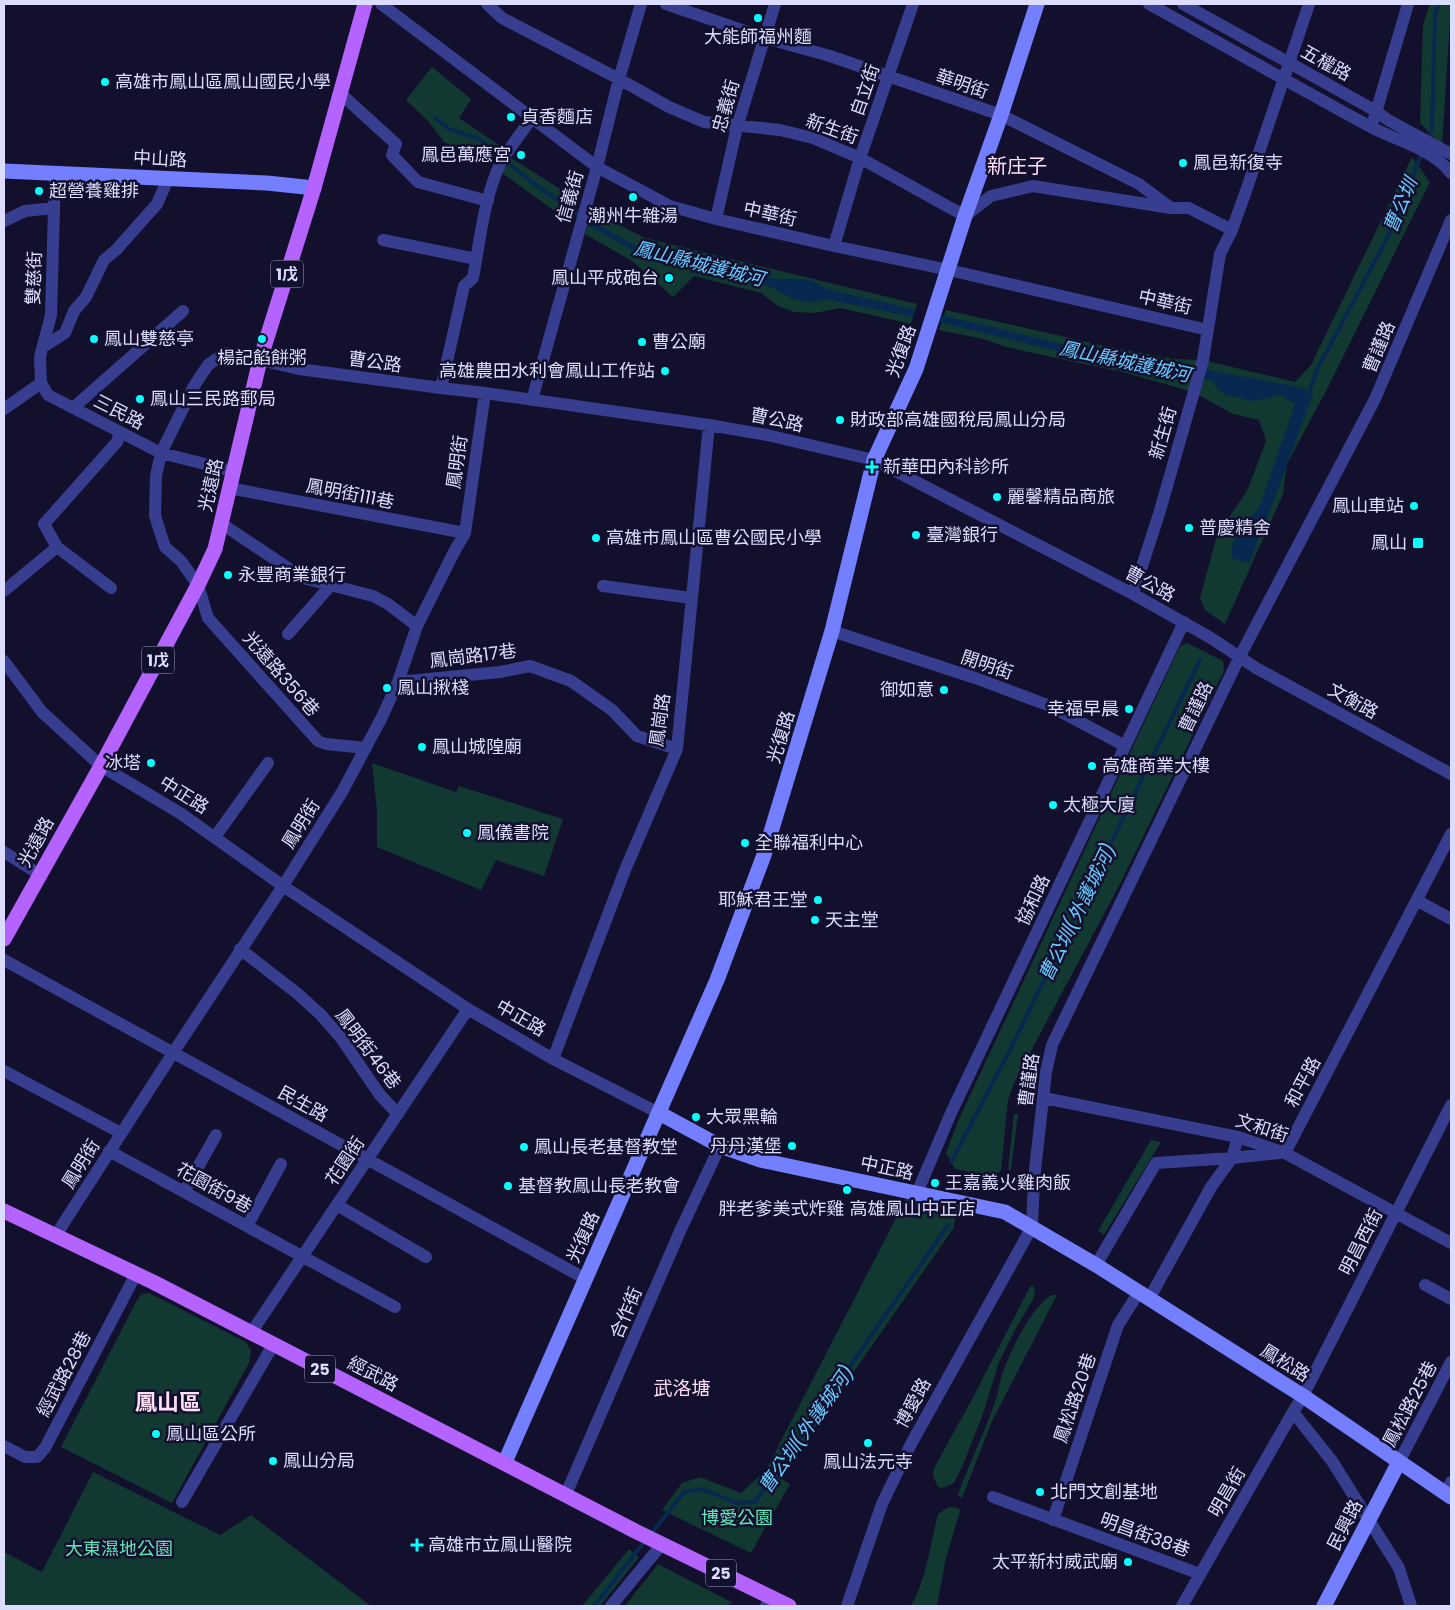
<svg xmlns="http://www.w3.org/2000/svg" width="1455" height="1610" font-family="Poppins,'Noto Sans TC',sans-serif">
<rect width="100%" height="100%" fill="#12102d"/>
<path fill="#123832" d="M1430,4H1451L1442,146L1420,123L1423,24Z
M432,67L471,99L459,118L502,147L490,164L444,142L429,122L406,100Z
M1412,157L1430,182L1326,391L1287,464L1283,494L1225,624L1205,610L1200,598L1217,535L1247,491L1266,441L1259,420L1233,414L1193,392L1126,373L1006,347L983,339L939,330L946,310L1096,344L1174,359L1203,360L1295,382L1311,365Z
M511,158L578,200L571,223L502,173Z
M592,211L645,238L917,304L911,324L840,308L815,313L794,312L778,306L761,293L694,276L673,297L632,261L585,234Z
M1187,643L1223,661L1224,671L1120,884L1014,1083L1008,1100L1001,1170L994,1177L955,1169L946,1153L958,1121L1180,646Z
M372,763L456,792L459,786L563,819L544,876L496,860L481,890L377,847V810Z
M1014,1114H1018L1011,1170H1008Z
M1151,1140L1161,1142L1104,1235L1098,1231Z
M908,1195L959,1203L953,1229L780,1478L790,1484L751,1553L662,1510L682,1483L700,1477L741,1493L766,1470Z
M1033,1286L1035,1293L1033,1299L1015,1330L999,1362L983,1414L962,1467L954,1483L943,1488L938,1487L933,1476L934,1468L970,1403L1030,1287Z
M149,1293L246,1342L251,1351L249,1363L172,1503L61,1447L136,1302L141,1294Z
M1052,1295H1057L992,1421L962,1498L958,1496L959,1492C970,1462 984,1433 995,1402C999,1392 999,1380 1004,1369C1012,1348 1032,1306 1052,1295Z
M93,1472L220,1535L251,1515L371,1606H4V1552L42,1572Z
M949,1507L958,1508L960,1511L946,1558L937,1606H911C927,1577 930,1545 938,1514Z
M629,1549L639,1557L600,1606H582Z
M658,1564L733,1603L723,1606H625Z"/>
<path fill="#07294f" d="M589,219L634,245L652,250C693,260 733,271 774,278C796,282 805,273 826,289L916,310L913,317L825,299C807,307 787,297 771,287L639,254L587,225Z
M941,315L1142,363L1191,371L1188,380L1083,356L1082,350L1075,349L1073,355L939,322Z
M1203,369L1303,388L1313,394L1262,532L1249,563L1232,558V545L1241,527L1259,508L1295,404L1279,394L1269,398L1252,401L1223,394L1211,380H1200Z"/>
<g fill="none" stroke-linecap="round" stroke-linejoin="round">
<path stroke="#07294f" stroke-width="4" d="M435,118L449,129L479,139L529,180L581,217
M1428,140L1432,129L1435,16L1438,4
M1070,350L1087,355
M1308,395L1317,370L1386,240L1422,153
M951,1162L1009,1052L1200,660
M651,1534L684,1492L702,1489L737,1503L755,1502L949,1224
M594,1606L645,1541"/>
<path stroke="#383e8f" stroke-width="12" d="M381,4L597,167L670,206L716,219L834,246L949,270L1208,330
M487,4L502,18L619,79L669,107L704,122L780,130L813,138L860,158L965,216L991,196L1033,186L1171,208
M666,4L765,38L830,56L1001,115L1139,184L1171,208H1189L1232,230
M1149,4C1222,44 1295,86 1369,126C1396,141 1432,148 1451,173
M1183,4L1376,111L1388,120L1451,154
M340,93L396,144L392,155L418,182L488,201
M1374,119L1408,4
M55,174L51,315L40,357L41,383L48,395L161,453L233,471
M716,219L737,127L775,4
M4,221L25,211L54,208
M383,240L476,259
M834,246L860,158L913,4
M43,347L65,333L74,311L86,297L104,260L116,250L157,204L168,179
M441,388L464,286L473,278C480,240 484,197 501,162C510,147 522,132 532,118
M532,400L597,167L619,79L641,4
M73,408L183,311
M4,409L41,383
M229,488L465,533
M222,524L303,578L373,596L388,604L417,626
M57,547L44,524L117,442L120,432
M603,586L691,598
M4,591L57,547L111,588
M1133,594L1159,514L1203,360L1220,254L1232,230L1247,188L1309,4
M832,631L978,679L1050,706L1125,746
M288,634L330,586
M4,661L42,712L101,766L180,813L283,886L468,1009L553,1059L659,1113
M398,682L500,672L530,666L571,681L612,710L637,736L677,749
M366,748L326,744L318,741L208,618L198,585L181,561L165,547L155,516L156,476L161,453L194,386L208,365L225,353L243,356L299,369L441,388L485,393L709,425L767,435L874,460L1133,594L1211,638L1256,668L1451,774
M215,837L268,763
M4,852L39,874
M1418,901L1451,919
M240,949L298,994L321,1015L341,1038L380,1095L398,1114
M4,960L584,1278
M553,1059L625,870L677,749L709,425
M4,1071L121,1133
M1044,1098L1238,1137L1285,1153L1451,1243
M109,1151L395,1307
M1285,1153L1451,834
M184,1192L216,1135
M917,1193L951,1113L1184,622
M337,1205L426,1257
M247,1226L281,1164
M56,1235L173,1053L283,886L342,792L381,719L398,682L417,626L454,552L465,533L485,393
M1096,1265L1156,1163L1232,1158L1238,1137
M1425,1285L1451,1299
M1149,1299L1211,1187L1232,1158L1280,1153
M251,1333L468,1009
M1293,1412L1332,1461L1399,1568L1411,1606
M4,1446L25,1457H37L45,1448L136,1274
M1399,1462L1451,1362
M1445,1493L1451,1482
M566,1494L681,1229L720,1146
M993,1497L1200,1574
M182,1502L273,1345
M1053,1520L1118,1325L1139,1292
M611,1606L662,1544
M766,1606L770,1597
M847,1606L882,1504L911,1444L1032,1227L1034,1179L1046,1072L1052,1045L1240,656L1375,399L1451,220
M1182,1606L1293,1412L1303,1396L1451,1105"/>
<path stroke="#737fff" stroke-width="15" d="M4,171L267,183L314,188
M659,1113L720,1146L760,1160L1005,1212L1096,1265L1303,1396L1451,1497
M505,1462L717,980L764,855L832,631L874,460L916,369L965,216L1001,115L1037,4
M1324,1606L1399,1462"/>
<path stroke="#b463ff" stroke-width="15" d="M4,939L101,766L198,585L215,549L260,360L314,188L365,4
M4,1211L153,1282L635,1531L789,1606"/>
</g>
<g fill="#08fffd" stroke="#12102d" stroke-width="2">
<circle cx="758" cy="18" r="5"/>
<circle cx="105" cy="82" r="5"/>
<circle cx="511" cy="117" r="5"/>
<circle cx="521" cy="155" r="5"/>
<circle cx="1183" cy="163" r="5"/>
<circle cx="39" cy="191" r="5"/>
<circle cx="633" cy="197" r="5"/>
<circle cx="669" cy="278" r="5"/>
<circle cx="94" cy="339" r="5"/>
<circle cx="262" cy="339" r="5"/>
<circle cx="642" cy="342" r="5"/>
<circle cx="665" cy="371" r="5"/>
<circle cx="140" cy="399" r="5"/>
<circle cx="840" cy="420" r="5"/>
<path d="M869.5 459.5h5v5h5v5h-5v5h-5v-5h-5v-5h5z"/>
<circle cx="997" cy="497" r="5"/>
<circle cx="1414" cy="506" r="5"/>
<circle cx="1189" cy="528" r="5"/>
<circle cx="916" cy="535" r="5"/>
<circle cx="596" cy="538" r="5"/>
<rect x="1412" y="537" width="12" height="12" rx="2.5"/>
<circle cx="228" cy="575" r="5"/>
<circle cx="387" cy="688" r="5"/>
<circle cx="944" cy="690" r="5"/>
<circle cx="1129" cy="709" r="5"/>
<circle cx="422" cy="747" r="5"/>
<circle cx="151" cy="763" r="5"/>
<circle cx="1092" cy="766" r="5"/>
<circle cx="1053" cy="805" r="5"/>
<circle cx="467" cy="833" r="5"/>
<circle cx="745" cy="843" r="5"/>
<circle cx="818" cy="900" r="5"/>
<circle cx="815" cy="920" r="5"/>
<circle cx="696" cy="1117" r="5"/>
<circle cx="792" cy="1146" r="5"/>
<circle cx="524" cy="1147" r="5"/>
<circle cx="935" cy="1183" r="5"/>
<circle cx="508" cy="1186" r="5"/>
<circle cx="847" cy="1190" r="5"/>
<circle cx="156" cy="1434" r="5"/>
<circle cx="868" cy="1443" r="5"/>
<circle cx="273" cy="1461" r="5"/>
<circle cx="1040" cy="1492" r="5"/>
<path d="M414.5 1537.5h5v5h5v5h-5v5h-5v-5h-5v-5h5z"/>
<circle cx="1128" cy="1562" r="5"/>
</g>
<g text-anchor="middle" stroke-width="5" stroke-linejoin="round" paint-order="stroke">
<g fill="#12102d" stroke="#9f9fc0" stroke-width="1">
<rect x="271" y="260.5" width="32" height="27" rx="4"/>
<rect x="142" y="646.5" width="32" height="27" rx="4"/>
<rect x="305" y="1355.5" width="30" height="27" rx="4"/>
<rect x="706" y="1559.5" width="30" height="27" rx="4"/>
</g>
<g font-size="16" font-weight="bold" fill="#dcdcff">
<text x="287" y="280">1戊</text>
<text x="158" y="666">1戊</text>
<text x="320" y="1375">25</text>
<text x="721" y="1579">25</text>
</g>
<g font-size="18" fill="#dcdcff" stroke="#12102d" text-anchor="start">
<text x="758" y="43" text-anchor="middle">大能師福州麵</text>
<text x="115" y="88">高雄市鳳山區鳳山國民小學</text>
<text x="521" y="123">貞香麵店</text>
<text x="511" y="161" text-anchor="end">鳳邑萬應宮</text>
<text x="1193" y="169">鳳邑新復寺</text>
<text x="49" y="197">超營養雞排</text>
<text x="633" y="222" text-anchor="middle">潮州牛雜湯</text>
<text x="659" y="284" text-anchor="end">鳳山平成砲台</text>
<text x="104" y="345">鳳山雙慈亭</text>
<text x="652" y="348">曹公廟</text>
<text x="262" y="364" text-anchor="middle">楊記餡餅粥</text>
<text x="655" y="377" text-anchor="end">高雄農田水利會鳳山工作站</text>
<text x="150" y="405">鳳山三民路郵局</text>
<text x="850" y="426">財政部高雄國稅局鳳山分局</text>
<text x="883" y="473">新華田內科診所</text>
<text x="1007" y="503">麗馨精品商旅</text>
<text x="1404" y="512" text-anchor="end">鳳山車站</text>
<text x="1199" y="534">普慶精舍</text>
<text x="926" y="541">臺灣銀行</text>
<text x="606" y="544">高雄市鳳山區曹公國民小學</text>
<text x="1407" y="549" text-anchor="end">鳳山</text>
<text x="238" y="581">永豐商業銀行</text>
<text x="397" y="694">鳳山揪棧</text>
<text x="934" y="696" text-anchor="end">御如意</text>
<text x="1119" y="715" text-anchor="end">幸福早晨</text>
<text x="432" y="753">鳳山城隍廟</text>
<text x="141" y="769" text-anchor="end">冰塔</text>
<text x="1102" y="772">高雄商業大樓</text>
<text x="1063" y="811">太極大廈</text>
<text x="477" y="839">鳳儀書院</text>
<text x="755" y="849">全聯福利中心</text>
<text x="808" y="906" text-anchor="end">耶穌君王堂</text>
<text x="825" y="926">天主堂</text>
<text x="706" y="1123">大眾黑輪</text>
<text x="782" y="1152" text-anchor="end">丹丹漢堡</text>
<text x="534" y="1153">鳳山長老基督教堂</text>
<text x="945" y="1189">王嘉義火雞肉飯</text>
<text x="518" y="1192">基督教鳳山長老教會</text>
<text x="847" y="1215" text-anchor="middle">胖老爹美式炸雞 高雄鳳山中正店</text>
<text x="166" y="1440">鳳山區公所</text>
<text x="283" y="1467">鳳山分局</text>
<text x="868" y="1468" text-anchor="middle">鳳山法元寺</text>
<text x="1050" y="1498">北門文創基地</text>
<text x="428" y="1551">高雄市立鳳山醫院</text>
<text x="1118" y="1568" text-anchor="end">太平新村威武廟</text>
</g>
<g font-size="18" fill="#dcdcff" stroke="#12102d">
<text transform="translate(1326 63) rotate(29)" y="6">五權路</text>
<text transform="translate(962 84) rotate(19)" y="6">華明街</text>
<text transform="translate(865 90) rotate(-71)" y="6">自立街</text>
<text transform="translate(726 106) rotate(-74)" y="6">忠義街</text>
<text transform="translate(832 129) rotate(20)" y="6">新生街</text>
<text transform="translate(160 159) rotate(3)" y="6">中山路</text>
<text transform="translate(570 197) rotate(-74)" y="6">信義街</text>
<text transform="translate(770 214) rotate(13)" y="6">中華街</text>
<text transform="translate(34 278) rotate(-88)" y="6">雙慈街</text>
<text transform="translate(1165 302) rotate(13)" y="6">中華街</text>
<text transform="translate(1379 347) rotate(-67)" y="6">曹謹路</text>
<text transform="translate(901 351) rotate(-70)" y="6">光復路</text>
<text transform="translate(375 362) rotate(8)" y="6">曹公路</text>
<text transform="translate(119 412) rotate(27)" y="6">三民路</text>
<text transform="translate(777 420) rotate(12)" y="6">曹公路</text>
<text transform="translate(1163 433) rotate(-74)" y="6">新生街</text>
<text transform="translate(457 462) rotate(-82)" y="6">鳳明街</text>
<text transform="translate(211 485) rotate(-77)" y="6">光遠路</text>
<text transform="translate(350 494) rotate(11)" y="6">鳳明街111巷</text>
<text transform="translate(1150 584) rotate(29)" y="6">曹公路</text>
<text transform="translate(473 656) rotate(-7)" y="6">鳳崗路17巷</text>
<text transform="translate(987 665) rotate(19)" y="6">開明街</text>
<text transform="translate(281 674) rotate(49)" y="6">光遠路356巷</text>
<text transform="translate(1353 701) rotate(29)" y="6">文衡路</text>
<text transform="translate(1196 707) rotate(-64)" y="6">曹謹路</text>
<text transform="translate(660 720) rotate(-82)" y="6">鳳崗路</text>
<text transform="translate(781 737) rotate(-73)" y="6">光復路</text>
<text transform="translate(184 795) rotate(32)" y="6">中正路</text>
<text transform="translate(301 824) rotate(-58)" y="6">鳳明街</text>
<text transform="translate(36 842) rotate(-61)" y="6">光遠路</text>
<text transform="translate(1033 900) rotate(-65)" y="6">協和路</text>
<text transform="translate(521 1018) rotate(30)" y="6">中正路</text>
<text transform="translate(368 1049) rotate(53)" y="6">鳳明街46巷</text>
<text transform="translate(1029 1080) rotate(-82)" y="6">曹謹路</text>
<text transform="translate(1303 1082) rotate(-62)" y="6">和平路</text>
<text transform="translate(303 1104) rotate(29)" y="6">民生路</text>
<text transform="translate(1262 1128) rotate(18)" y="6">文和街</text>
<text transform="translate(345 1161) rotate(-56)" y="6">花園街</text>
<text transform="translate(81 1164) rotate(-58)" y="6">鳳明街</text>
<text transform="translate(887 1168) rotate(12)" y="6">中正路</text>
<text transform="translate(214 1188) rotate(29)" y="6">花園街9巷</text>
<text transform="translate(583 1237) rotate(-66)" y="6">光復路</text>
<text transform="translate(1361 1242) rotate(-63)" y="6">明昌西街</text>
<text transform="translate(626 1313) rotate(-67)" y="6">合作街</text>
<text transform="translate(1285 1363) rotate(32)" y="6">鳳松路</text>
<text transform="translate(64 1374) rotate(-62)" y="6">經武路28巷</text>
<text transform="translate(373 1374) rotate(27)" y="6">經武路</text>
<text transform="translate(1075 1398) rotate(-71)" y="6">鳳松路20巷</text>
<text transform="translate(913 1403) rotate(-61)" y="6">博愛路</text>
<text transform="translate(1410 1404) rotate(-62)" y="6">鳳松路25巷</text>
<text transform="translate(1227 1492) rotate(-60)" y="6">明昌街</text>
<text transform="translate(1345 1525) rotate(-63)" y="6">民興路</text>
<text transform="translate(1145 1535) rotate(20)" y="6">明昌街38巷</text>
</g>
<g font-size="18" fill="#5fe8b7" stroke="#12102d">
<text x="737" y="1524">博愛公園</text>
<text x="119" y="1555">大東濕地公園</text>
</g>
<g font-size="19" font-style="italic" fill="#6acaff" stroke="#12102d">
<text transform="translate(1400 205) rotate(-67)" y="7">曹公圳</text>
<text transform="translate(699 263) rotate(14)" y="7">鳳山縣城護城河</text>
<text transform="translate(1125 361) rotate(12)" y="7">鳳山縣城護城河</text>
<text transform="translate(1077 912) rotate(-64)" y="7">曹公圳(外護城河)</text>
<text transform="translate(806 1429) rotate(-55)" y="7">曹公圳(外護城河)</text>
</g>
<g font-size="19" fill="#ffdef7" stroke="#12102d">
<text x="682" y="1395">武洛塘</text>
</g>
<g font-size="20" fill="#ffdef7" stroke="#12102d">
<text x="1017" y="173">新庄子</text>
</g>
<g font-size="22" font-weight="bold" fill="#ffdef7" stroke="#12102d">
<text x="168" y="1410">鳳山區</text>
</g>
</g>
<rect width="1455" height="1610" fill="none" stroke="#dcdcff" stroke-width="10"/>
</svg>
